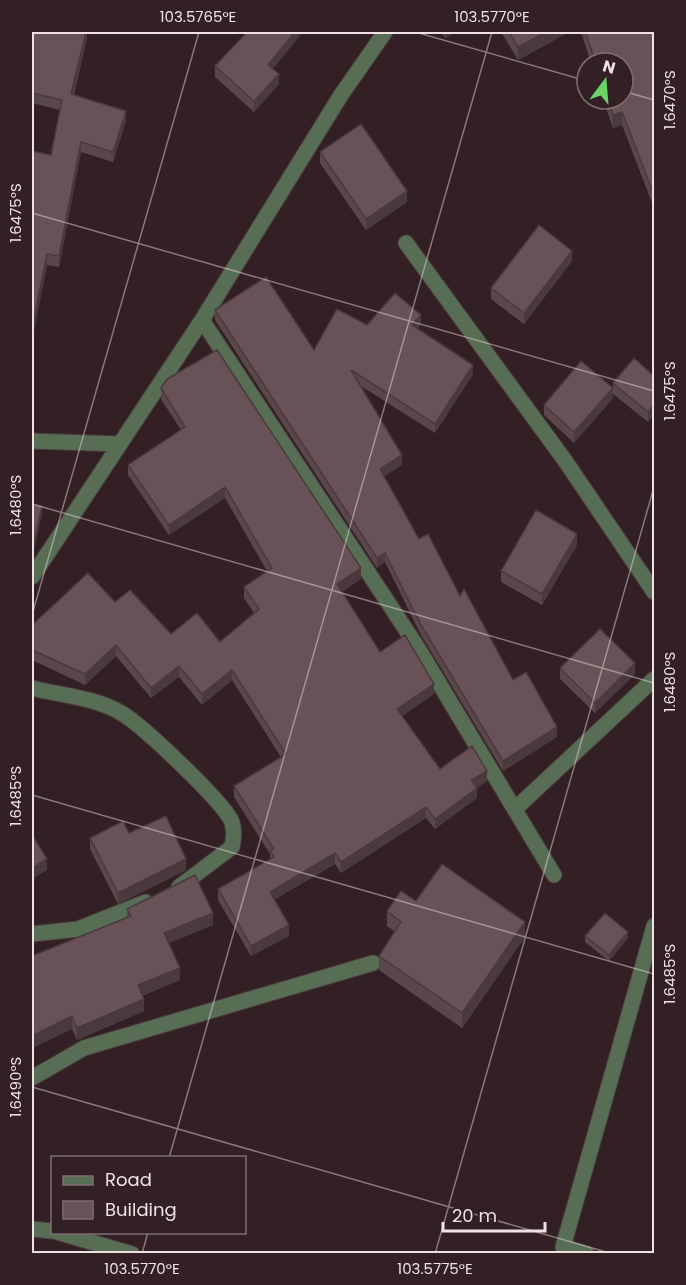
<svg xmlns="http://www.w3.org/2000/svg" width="686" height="1285" font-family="Poppins,sans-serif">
<rect width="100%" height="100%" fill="#332024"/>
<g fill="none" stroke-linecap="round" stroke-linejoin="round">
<g stroke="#4d3b3f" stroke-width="17">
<path id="minor" d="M406,243L566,462L654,592
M202,320L418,648L554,875
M32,441L120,444
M32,577L202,320L341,95L385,32
M32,688C63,696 95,697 123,714C145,728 220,799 231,820C235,829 234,838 232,847L179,887
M515,809L654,679
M32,934L78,929L146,902
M32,1078L84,1048L373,963
M32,1229L52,1231
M57,1232L132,1254
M587,1254L563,1247L654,926"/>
</g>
<use href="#minor" stroke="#576e55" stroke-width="15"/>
</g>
<path fill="#5a474b" d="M32,32H87V38L74,95L126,121L113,162L81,152L59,267L47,265L32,340V151L51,155L60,110L32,103Z
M441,32H456L445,38Z
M501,32H569L518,60Z
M581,32H654V208L622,125L613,128L603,99H623V63H591Z
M215,66L273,69L279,84L254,112L215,77Z
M320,152L407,202L366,230L320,163Z
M572,261L524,324L491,299V288Z
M215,310L314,350L367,325L421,324L417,329L473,374L435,433L361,386L402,465L384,476L419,539L460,596L513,680L557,737L503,771L421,635L385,562L377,568L215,320Z
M654,376L648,422L613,394V383Z
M161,388L361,579L341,592L380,652L434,694L402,716L440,769L487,781L477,788V798L435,829L426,818L341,873L335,864L274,900L289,936L251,956L218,900V889L270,860V854L234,797V786L281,757L232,680L202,705L179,677L151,698L116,656L85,685L32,660V625L115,602L171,634L220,642L254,613L244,598V587L267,571L225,498L169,535L128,475V465L181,430L161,399Z
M613,398L574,443L544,415V405Z
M577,545L542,605L501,582V571Z
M560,668L635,674L595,713L560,679Z
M129,833L186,870L118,904L90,849V838Z
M416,901L525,937L462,1028L379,970V956L395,932L387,926V911Z
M127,909L213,925L169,943L180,980L142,996L144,1011L77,1040L72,1029L32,1048V956L127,917Z
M585,936L628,938L609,961L585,942Z"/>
<path fill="#4a393d" d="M86,32H87V38L71,104V94Z
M295,32H303L268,75V65Z
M445,32H456L445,38Z
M546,32H569L518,60V47Z
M279,74V84L254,112V101Z
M126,111V121L113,162V152Z
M622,112V125L613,128V115Z
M81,142V152L59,267V256Z
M407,191V202L366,230V219Z
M572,251V261L524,324V313Z
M47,254V265L32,340V329Z
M421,315V324L412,335V325Z
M473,365V374L435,433V424Z
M613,388V398L574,443V432Z
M654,404V415L648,422V412Z
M402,455V465L380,479V469Z
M225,487V498L169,535V525Z
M42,506V514L32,560V551Z
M577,534V545L542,605V594Z
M385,553V562L377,568V558Z
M361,568V579L337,595V584Z
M116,645V656L85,685V674Z
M635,663V674L595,713V703Z
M179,666V677L151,698V688Z
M232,670V680L202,705V694Z
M434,684V694L397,719V709Z
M557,727V737L503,771V761Z
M487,771V781L477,788V798L435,829V819L471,780Z
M426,807V818L341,873V862Z
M335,853V864L270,902V892Z
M47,859V870L32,879V868Z
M186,859V870L118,904V893Z
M213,913V925L164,945V933Z
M525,922V937L462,1028V1013Z
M289,925V936L251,956V946Z
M628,932V938L609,961V955Z
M180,968V980L138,997V985Z
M144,999V1011L77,1040V1028Z
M72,1016V1029L32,1048V1036Z"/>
<path fill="#695257" stroke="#4a393d" stroke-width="1.5" d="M32,32H86L71,94L126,111L113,152L81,142L59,256L47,254L32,329V151L51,155L62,100L32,93Z
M247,32H295L268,65L279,74L254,101L215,66Z
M509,32H546L518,47Z
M585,32H654V195L622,112L613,115L608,99H623V63H596Z
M361,124L407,191L366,219L320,152Z
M539,225L572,251L524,313L491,288Z
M266,277L314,350L337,309L367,325L395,293L421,315L412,325L473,365L435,424L351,370L402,455L380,469L419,539L428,534L460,596L464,589L513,680L526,672L557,727L503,761L421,625L385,553L377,558L215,310Z
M217,350L361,568L337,584L380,652L405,635L434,684L397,709L440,769L472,746L487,771L471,780L477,788L435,819L426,807L341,862L335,853L270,892L289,925L251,946L218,889L274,857L270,851L274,849L234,786L286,754L232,670L202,694L179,666L151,688L116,645L85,674L32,650V625L88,573L115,602L130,590L171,634L197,613L220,642L259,609L244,587L272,568L225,487L169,525L128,465L185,427L161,388L167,379Z
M634,358L654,376V404L648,412L613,383Z
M581,361L613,388L574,432L544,405Z
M32,504L42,506L32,551Z
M536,510L577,534L542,594L501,571Z
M600,629L635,663L595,703L560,668Z
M166,816L186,859L118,893L90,838L123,821L129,833Z
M32,835L47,859L32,868Z
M442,864L525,922L462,1013L379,956L401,922L387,911L401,891L416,901Z
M195,875L213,913L164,933L180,968L138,985L144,999L77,1028L72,1016L32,1036V956L131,916L127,909Z
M605,913L628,932L609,955L585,936Z"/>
<path fill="none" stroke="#f0e2e4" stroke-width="1.5" stroke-opacity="0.45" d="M415,32L587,81M623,91L654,100M32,213L654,391M32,504L654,683M32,615L199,32M32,795L654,974M32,1087L613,1254M169,1158L492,32M142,1254L148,1232M435,1254L654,487"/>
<rect width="686" height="1285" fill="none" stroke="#332024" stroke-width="66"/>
<rect x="51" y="1156" width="195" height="78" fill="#332024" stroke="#7f6e71" stroke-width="1.5"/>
<rect x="63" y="1176" width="30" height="9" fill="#576e55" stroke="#7f6e71" stroke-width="1.5"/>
<text x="105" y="1186" font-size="18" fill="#f0e2e4">Road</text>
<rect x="63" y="1201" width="30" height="18" fill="#695257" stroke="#7f6e71" stroke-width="1.5"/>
<text x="105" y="1216" font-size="18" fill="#f0e2e4">Building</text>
<g transform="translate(605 81) rotate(16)"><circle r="28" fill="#332024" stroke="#7f6e71" stroke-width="1.5"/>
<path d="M0-4.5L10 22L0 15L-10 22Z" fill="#68d465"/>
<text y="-9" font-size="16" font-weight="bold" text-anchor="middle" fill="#f0e2e4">N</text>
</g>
<path d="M443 1222v9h102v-9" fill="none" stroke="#f0e2e4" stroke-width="3"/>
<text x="452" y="1222" font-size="18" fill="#f0e2e4" stroke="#332024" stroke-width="4.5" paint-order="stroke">20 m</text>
<rect x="33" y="33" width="620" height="1219" fill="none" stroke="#f0e2e4" stroke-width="2"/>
<g font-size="15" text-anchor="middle" fill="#f0e2e4">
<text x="198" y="22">103.5765°E</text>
<text x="492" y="22">103.5770°E</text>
<text transform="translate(670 100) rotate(-90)" y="5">1.6470°S</text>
<text transform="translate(16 213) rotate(-90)" y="5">1.6475°S</text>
<text transform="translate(670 391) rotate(-90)" y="5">1.6475°S</text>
<text transform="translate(16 505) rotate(-90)" y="5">1.6480°S</text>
<text transform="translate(670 682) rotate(-90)" y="5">1.6480°S</text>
<text transform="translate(16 796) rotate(-90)" y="5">1.6485°S</text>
<text transform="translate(670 974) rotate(-90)" y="5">1.6485°S</text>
<text transform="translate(16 1087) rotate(-90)" y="5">1.6490°S</text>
<text x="142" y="1274">103.5770°E</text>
<text x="435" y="1274">103.5775°E</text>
</g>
</svg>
